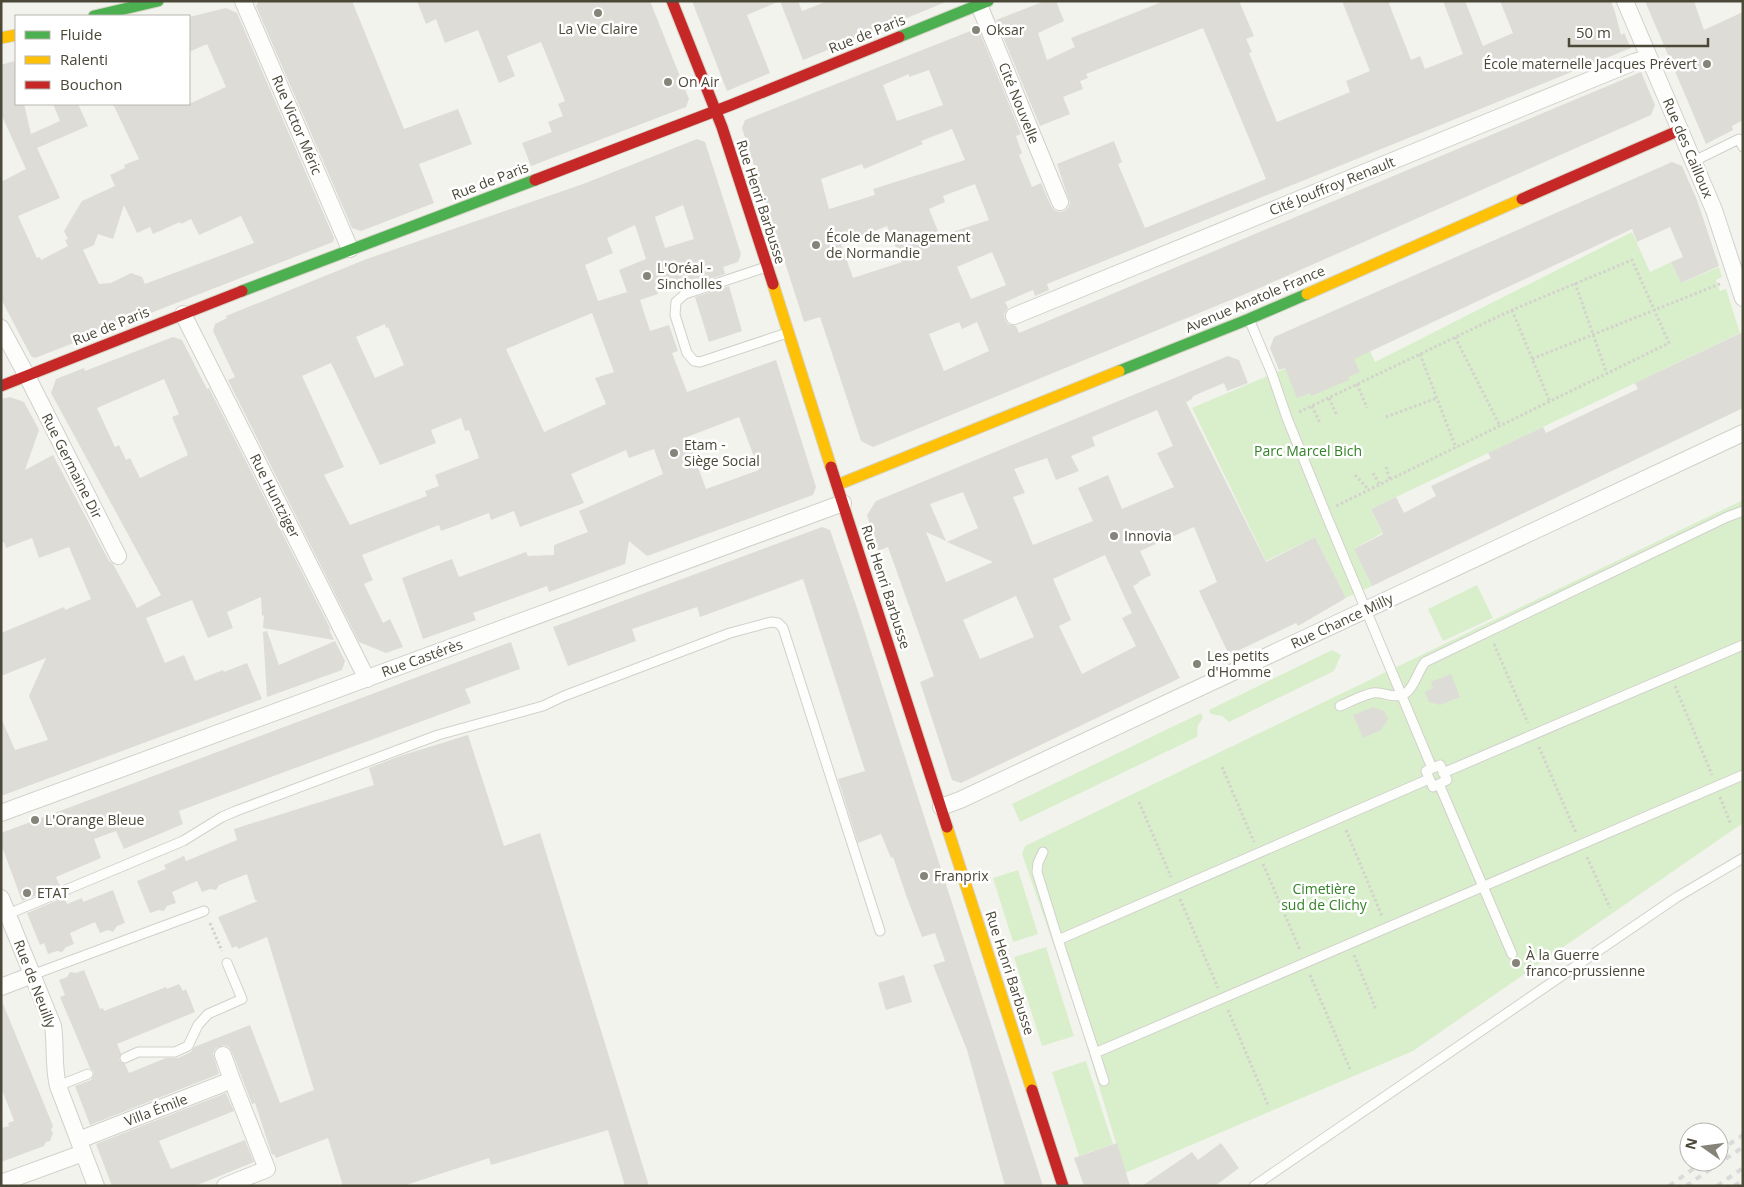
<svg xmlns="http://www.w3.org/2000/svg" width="1744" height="1187" font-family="'Open Sans',sans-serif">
<rect width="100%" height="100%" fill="#f3f3ee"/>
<path fill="#d9efcc" d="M1632,232L1650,272L1671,262L1681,283L1719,267L1722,277L1716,280L1720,291L1726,289L1740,333L1371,509L1382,533L1354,549L1372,586L1346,598L1315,537L1266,561L1192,408L1279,371L1365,339L1375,362Z
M1743,500V823L1413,1051L1125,1173L1075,1007L1022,854L1025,846Z
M1477,585L1493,618L1443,641L1428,609Z
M1332,650L1341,655L1334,671L1229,722L1222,716L1211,714L1209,710Z
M1201,713L1203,718L1198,725L1197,737L1020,822L1012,804Z
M1018,870L1038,934L1013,942L993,878Z
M1046,947L1074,1036L1042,1046L1014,957Z
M1086,1061L1113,1144L1079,1156L1052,1072Z"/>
<path fill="#dddcd6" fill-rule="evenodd" d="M259,1H352L404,129L458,109L472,144L419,164L434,203L361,231L352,228L256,6Z
M417,1H650L689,99L686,107L531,166L522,143L552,132L548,122L563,116L558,104L565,101L541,42L507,56L515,76L499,83L478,30L445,43L436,19L426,24Z
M692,1H780L747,15L770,73L727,91Z
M780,1H798L802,11L828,1L946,2L803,60Z
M1045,1H1056L1064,21L1038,33L1047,60L1075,47L1071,38L1164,1H1239L1254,36L1246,39L1252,52L1249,53L1277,122L1350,92L1346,81L1370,71L1342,1H1388L1411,60L1420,56L1425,69L1463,54L1443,1H1465L1483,46L1513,33L1500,1H1611L1615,12L1621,35L1624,33L1631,48L1047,284L1049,290L1035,296L1033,290L1005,302L1008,308L1004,314L1005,320L1008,324L1016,326L1019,333L1641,72L1655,105L1651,115L1255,290L873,447L861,441L820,317L804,322L742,128L745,120L978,28L1021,134L1016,136L1022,153L1019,155L1032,187L1041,183L1051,206L1054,210L1059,212L1064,211L1068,208L1070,203L1057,164L1114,141L1122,162L1118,164L1145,228L1266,179L1203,28L1086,74L1088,78L1080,81L1083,89L1063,97L1070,114L1040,126L996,20ZM929,70L943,105L897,121L883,85L909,74V77ZM952,129L965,160L873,189L875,195L829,209L821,179L862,164L864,169L923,144L921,141ZM975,184L989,220L940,236L929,209L945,202L943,196ZM887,226L902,262L853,278L841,244ZM992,252L1006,285L971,299L957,267ZM959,322L962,329L977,322L989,351L944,371L929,334Z
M1645,1H1694L1704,30L1743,12V120L1732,126L1733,130L1706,144Z
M226,8L237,13L334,238L333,242L35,358L31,356L1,299V182L26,169L1,114V65L14,61L16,70V104H24L31,134L60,121L53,104H78L88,126L37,148L60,198L18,216L37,258L40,257L41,260L68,246L65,240L68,239L64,231L82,201L115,186L110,175L125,168L124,165L139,159L113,104H189L226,87L207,44L189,52V17ZM124,205L137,233L150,227L153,234L180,222L181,224L191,219L199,235L241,216L254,243L145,284L142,277L131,273L111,283L99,284L83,250L94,245L98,234L113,239Z
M697,139L705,142L741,254L738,262L723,267L725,274L691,285L688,278L656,288L658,294L640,300L650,331L669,325L678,351L672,353L687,392L776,360L816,487L813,495L647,556L629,541L625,564L549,592L547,586L473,613L476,620L423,639L402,578L452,559L459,577L526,552L528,556L554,555V545L588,532L579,511L663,474L654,449L629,458L626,450L571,474L584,503L520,527L514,511L491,520L489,513L441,531L439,525L362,555L373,580L364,584L383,623L390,619L403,647L386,653L359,642L228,380L235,377L213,331L215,324L227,318L226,316L364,260L583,184ZM683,205L694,239L665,248L655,217ZM635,225L646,259L619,270L627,292L598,301L585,265L613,253L607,238ZM592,313L614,372L595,378L606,404L544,432L506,349ZM385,324L386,328L388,327L404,365L375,378L356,337ZM331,363L380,465L436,443L431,430L461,418L465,431L469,430L479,458L435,475L439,486L425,491L427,496L350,525L324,475L344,467L302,376ZM739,417L759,470L706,489L687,437Z
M1672,162L1682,166L1697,200L1719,266L1681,283L1671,262L1683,257L1670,227L1637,242L1632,229L1354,359L1360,372L1348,377L1349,380L1311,396L1310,393L1297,398L1285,368L1279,370L1270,348L1274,337Z
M729,286L742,331L709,342L695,297Z
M1743,332V408L1372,586L1354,549L1383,534L1371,509L1396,497L1404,513L1436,496L1431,486L1491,458L1488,453L1543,427L1546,433L1566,423L1638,389L1635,383Z
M173,337L182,340L207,389L209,388L331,630L329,629L334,640L263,628L264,615L262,616L261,597L227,612L233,628L208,638L192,600L146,618L165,663L184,655L195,681L223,670L224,672L247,663L262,699L1,796V718L15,750L48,740L29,696L46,658L1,676V633L64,607L65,610L91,599L69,547L39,558L32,538L6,548L4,542L1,543V399L10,397L24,402L39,430L25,470L53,455L109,561L113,564L137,608L161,595L51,393L56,379L84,368L85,371ZM164,379L179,414L172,417L188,455L140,478L130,458L126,460L119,445L115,447L97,408Z
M1228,356L1239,360L1248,383L1227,391L1224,383L1193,396L1192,399L1186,402L1266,562L1315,537L1346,598L1298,626L1296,623L1229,655L1199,591L1217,582L1194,527L1140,551L1151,575L1138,582L1139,583L1133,586L1180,678L961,783L952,780L920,682L934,676L888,547L878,551L867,515L876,501ZM1157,410L1173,446L1157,453L1174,487L1122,509L1108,475L1078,488L1093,521L1033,545L1013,497L1025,493L1014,469L1047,458L1056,480L1079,471L1071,456L1095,446L1092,437ZM963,492L978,528L947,542L993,562L946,582L926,532L946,541L930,504ZM1105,555L1132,613L1122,618L1136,646L1082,674L1059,626L1071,620L1053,579ZM1016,596L1034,637L980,659L963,620Z
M822,527L830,530L859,614L1043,1186H1005L967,1050L933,965L945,961L935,933L922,937L907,898L893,857L891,858L881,834L858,843L838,779L865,771L803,579L700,617L697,607L632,629L636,641L568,666L553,627Z
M267,631L279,665L335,641L345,661L342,670L267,697L263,632Z
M511,642L520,669L465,689L471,703L179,811L183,824L124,849L116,831L94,839L101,858L56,877L60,886L22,901L1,844V833Z
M1451,674L1460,697L1440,705L1429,702L1425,692L1433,688L1431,682Z
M1373,707L1384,711L1388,719L1381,730L1363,738L1353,715Z
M468,735L504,846L540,833L649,1186H625L608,1130L491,1165L489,1158L403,1186H343L328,1138L276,1158L274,1154L272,1155L255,1103L252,1104L232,1052L229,1047L224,1045L216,1048L213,1054L219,1074L90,1125L75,1086L91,1080L93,1077L94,1072L90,1068L60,997L65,995L59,980L67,977L70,972L76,973L84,970L100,1009L103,1008L104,1011L166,987L167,989L179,984L183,991L186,989L195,1012L117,1044L121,1053L119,1060L125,1064L129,1073L166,1058H178L191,1052L194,1047L250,1025L280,1103L314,1090L267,937L238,949L237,946L232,948L218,917L258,901L255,900L247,874L219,885L216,890L210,889L202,892L197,881L172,892L176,903L167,906L164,911L159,910L150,913L137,881L166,869L164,865L184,856L186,861L237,840L234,829L374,785L369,768L400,756Z
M113,890L125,923L117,926L113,932L108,930L100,933L95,922L70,933L74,944L66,947L62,952L57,951L48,954L44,943L40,945L27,913L65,897L67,904L82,898L83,902Z
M904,975L912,1002L886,1010L878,983Z
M1,999L53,1126L51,1130L53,1133L50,1141L46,1142L44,1146L1,1162V1128L9,1126L8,1123L14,1121L1,1087Z
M226,1093L234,1111L159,1141L171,1169L245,1140L254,1162L195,1186H112L96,1144Z
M1117,1143L1130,1186H1084L1074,1158Z
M1221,1143L1239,1168L1215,1186H1142L1192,1152L1198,1160Z"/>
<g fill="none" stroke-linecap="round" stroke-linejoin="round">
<g stroke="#d1d1cb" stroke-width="11">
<path id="lane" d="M1694,161L1739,139L1743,147
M766,267L685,294L676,302L675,315L687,353L694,361L700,362L787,333
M1249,319L1272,374L1287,418L1325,512L1432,768
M1340,706C1350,702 1362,695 1373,693C1384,691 1396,701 1407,692C1415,685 1418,671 1425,662L1727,517L1743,511
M1440,765L1447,780L1433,787L1426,771Z
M1443,773L1743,645
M1439,784L1512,954
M1043,852L1038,863L1037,872L1058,940
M8,914L183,841L222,817L236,811L438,735L543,706L564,696L730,633L771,622L778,623L783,628L880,931
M32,975L204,911
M1095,1053L1743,775
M125,1058L138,1052H175L188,1046L198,1025L208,1014L242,999L227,963
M1104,1081L1058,940L1429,779
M58,1086L88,1074
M1254,1186L1677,897L1743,858"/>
</g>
<g stroke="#d1d1cb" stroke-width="18">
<path id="street" d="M243,1L350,249
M1625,1L1714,210L1743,298
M979,5L1060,202
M183,314L367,679
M1014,316L1634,62L1649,58
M1,328L27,376L118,556
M941,807L960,800L1743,433
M1,813L843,503
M1,898L53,1026C56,1046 53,1066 58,1086L96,1186
M1,987L32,975
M223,1055L232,1080
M79,1140L232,1080L267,1169L225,1186
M1,1183L83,1153"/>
</g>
<g stroke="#d5d4c6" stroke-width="13">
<path id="fast" d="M94,16L158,1
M899,37L988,1
M242,291L535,180
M1119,371L1249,319L1307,294"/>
</g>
<g stroke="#d5d4c6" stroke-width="13">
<path id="slow" d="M1,38L16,35
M773,284L831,467
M1307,294L1522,199
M837,485L1119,371
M947,827L1032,1090"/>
</g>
<g stroke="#d5d4c6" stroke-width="13">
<path id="jam" d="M672,1L722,127L773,284
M535,180L731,105L899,37
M1522,199L1680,130
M1,386L242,291
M831,467L947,827
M1032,1090L1063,1186"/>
</g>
<path stroke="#d3d3cc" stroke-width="3" stroke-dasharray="2.5 2.5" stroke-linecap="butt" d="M1575,283L1607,374
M1512,310L1550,402
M1455,337L1500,426
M1420,354L1456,448
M1532,359L1722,283
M1357,384L1367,408
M1329,398L1337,416
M1312,406L1320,423
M1299,412L1512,310L1632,260L1669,343L1336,506
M1386,417L1437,398
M1386,467L1390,480
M1373,473L1380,485
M1355,475L1369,490
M1494,644L1528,723
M1675,686L1712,775
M1539,747L1576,833
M1222,767L1254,842
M1720,797L1731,825
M1139,802L1171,877
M1346,830L1382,916
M1587,857L1610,908
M1263,864L1300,950
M1180,899L1218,988
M210,923L222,951
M1354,955L1376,1010
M1310,975L1350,1069
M1228,1010L1268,1105"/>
<use href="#lane" stroke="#fdfdfc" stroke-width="9"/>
<use href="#street" stroke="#fdfdfc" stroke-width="16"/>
<use href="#fast" stroke="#4caf50" stroke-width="11"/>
<use href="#slow" stroke="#ffc107" stroke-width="11"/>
<use href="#jam" stroke="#c62828" stroke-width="11"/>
<path stroke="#dadada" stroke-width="4" stroke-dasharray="6 6" stroke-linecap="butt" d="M1719,1151L1743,1135
M1669,1186L1703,1162
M1686,1186L1743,1147
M1717,1186L1743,1168
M1734,1186L1743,1180"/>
</g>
<g fill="#868478" stroke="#fff" stroke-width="2">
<circle cx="598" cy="13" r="5"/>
<circle cx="976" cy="30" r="5"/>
<circle cx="1707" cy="64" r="5"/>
<circle cx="668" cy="82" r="5"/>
<circle cx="816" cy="245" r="5"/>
<circle cx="647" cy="276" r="5"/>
<circle cx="674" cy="453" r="5"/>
<circle cx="1114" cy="536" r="5"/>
<circle cx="1197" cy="664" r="5"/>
<circle cx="35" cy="820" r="5"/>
<circle cx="924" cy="876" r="5"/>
<circle cx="27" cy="893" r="5"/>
<circle cx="1516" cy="963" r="5"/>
</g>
<g text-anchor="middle" stroke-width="5" stroke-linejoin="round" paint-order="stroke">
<g font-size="14" fill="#4b4838" stroke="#fff" text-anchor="start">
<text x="598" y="34" text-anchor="middle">La Vie Claire</text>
<text x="986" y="35">Oksar</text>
<text x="1697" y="69" text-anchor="end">École maternelle Jacques Prévert</text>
<text x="678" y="87">On Air</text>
<text x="826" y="242">École de Management<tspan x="826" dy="16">de Normandie</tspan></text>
<text x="657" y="273">L'Oréal -<tspan x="657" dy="16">Sincholles</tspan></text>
<text x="684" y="450">Etam -<tspan x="684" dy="16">Siège Social</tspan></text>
<text x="1124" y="541">Innovia</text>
<text x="1207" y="661">Les petits<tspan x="1207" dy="16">d'Homme</tspan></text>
<text x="45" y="825">L'Orange Bleue</text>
<text x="934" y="881">Franprix</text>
<text x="37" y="898">ETAT</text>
<text x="1526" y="960">À la Guerre<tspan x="1526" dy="16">franco-prussienne</tspan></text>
</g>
<g font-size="14" fill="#4b4838" stroke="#fff">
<text transform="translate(867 34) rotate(-22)" y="5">Rue de Paris</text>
<text transform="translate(1019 103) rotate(68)" y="5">Cité Nouvelle</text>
<text transform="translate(297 125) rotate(67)" y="5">Rue Victor Méric</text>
<text transform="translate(1688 148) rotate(67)" y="5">Rue des Cailloux</text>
<text transform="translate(490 181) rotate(-21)" y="5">Rue de Paris</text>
<text transform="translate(1332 186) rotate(-22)" y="5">Cité Jouffroy Renault</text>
<text transform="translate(761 202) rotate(72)" y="5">Rue Henri Barbusse</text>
<text transform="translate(1255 299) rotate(-23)" y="5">Avenue Anatole France</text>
<text transform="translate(111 326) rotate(-22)" y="5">Rue de Paris</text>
<text transform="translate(72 466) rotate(63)" y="5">Rue Germaine Dir</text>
<text transform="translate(275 496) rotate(63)" y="5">Rue Huntziger</text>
<text transform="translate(886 587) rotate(72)" y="5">Rue Henri Barbusse</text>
<text transform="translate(1342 621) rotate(-25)" y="5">Rue Chance Milly</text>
<text transform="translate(422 658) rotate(-20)" y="5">Rue Castérès</text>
<text transform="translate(1010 973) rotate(72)" y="5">Rue Henri Barbusse</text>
<text transform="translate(35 984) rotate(69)" y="5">Rue de Neuilly</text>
<text transform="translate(156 1110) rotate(-21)" y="5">Villa Émile</text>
</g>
<g font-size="14" fill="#328226" stroke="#fff">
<text x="1308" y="456">Parc Marcel Bich</text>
<text x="1324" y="894">Cimetière<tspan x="1324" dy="16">sud de Clichy</tspan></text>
</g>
</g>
<rect width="1744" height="1187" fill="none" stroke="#4b4838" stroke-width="5"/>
<rect x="15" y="15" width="175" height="90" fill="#ffffff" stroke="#b7b6af"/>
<rect x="25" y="31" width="25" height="8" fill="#4caf50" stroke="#b7b6af"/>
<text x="60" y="40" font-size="15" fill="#4b4838">Fluide</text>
<rect x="25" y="56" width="25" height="8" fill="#ffc107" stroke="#b7b6af"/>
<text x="60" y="65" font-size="15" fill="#4b4838">Ralenti</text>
<rect x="25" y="81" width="25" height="8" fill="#c62828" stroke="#b7b6af"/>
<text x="60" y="90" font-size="15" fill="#4b4838">Bouchon</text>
<g transform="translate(1704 1147) rotate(284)"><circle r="24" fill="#ffffff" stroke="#b7b6af"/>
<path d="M0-4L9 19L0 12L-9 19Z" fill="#868478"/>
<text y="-8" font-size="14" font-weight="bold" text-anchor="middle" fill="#4b4838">N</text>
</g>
<path d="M1569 38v8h139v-8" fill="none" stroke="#4b4838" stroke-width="2.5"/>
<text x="1576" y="38" font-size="15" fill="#4b4838" stroke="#ffffff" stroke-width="4" paint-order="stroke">50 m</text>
</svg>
